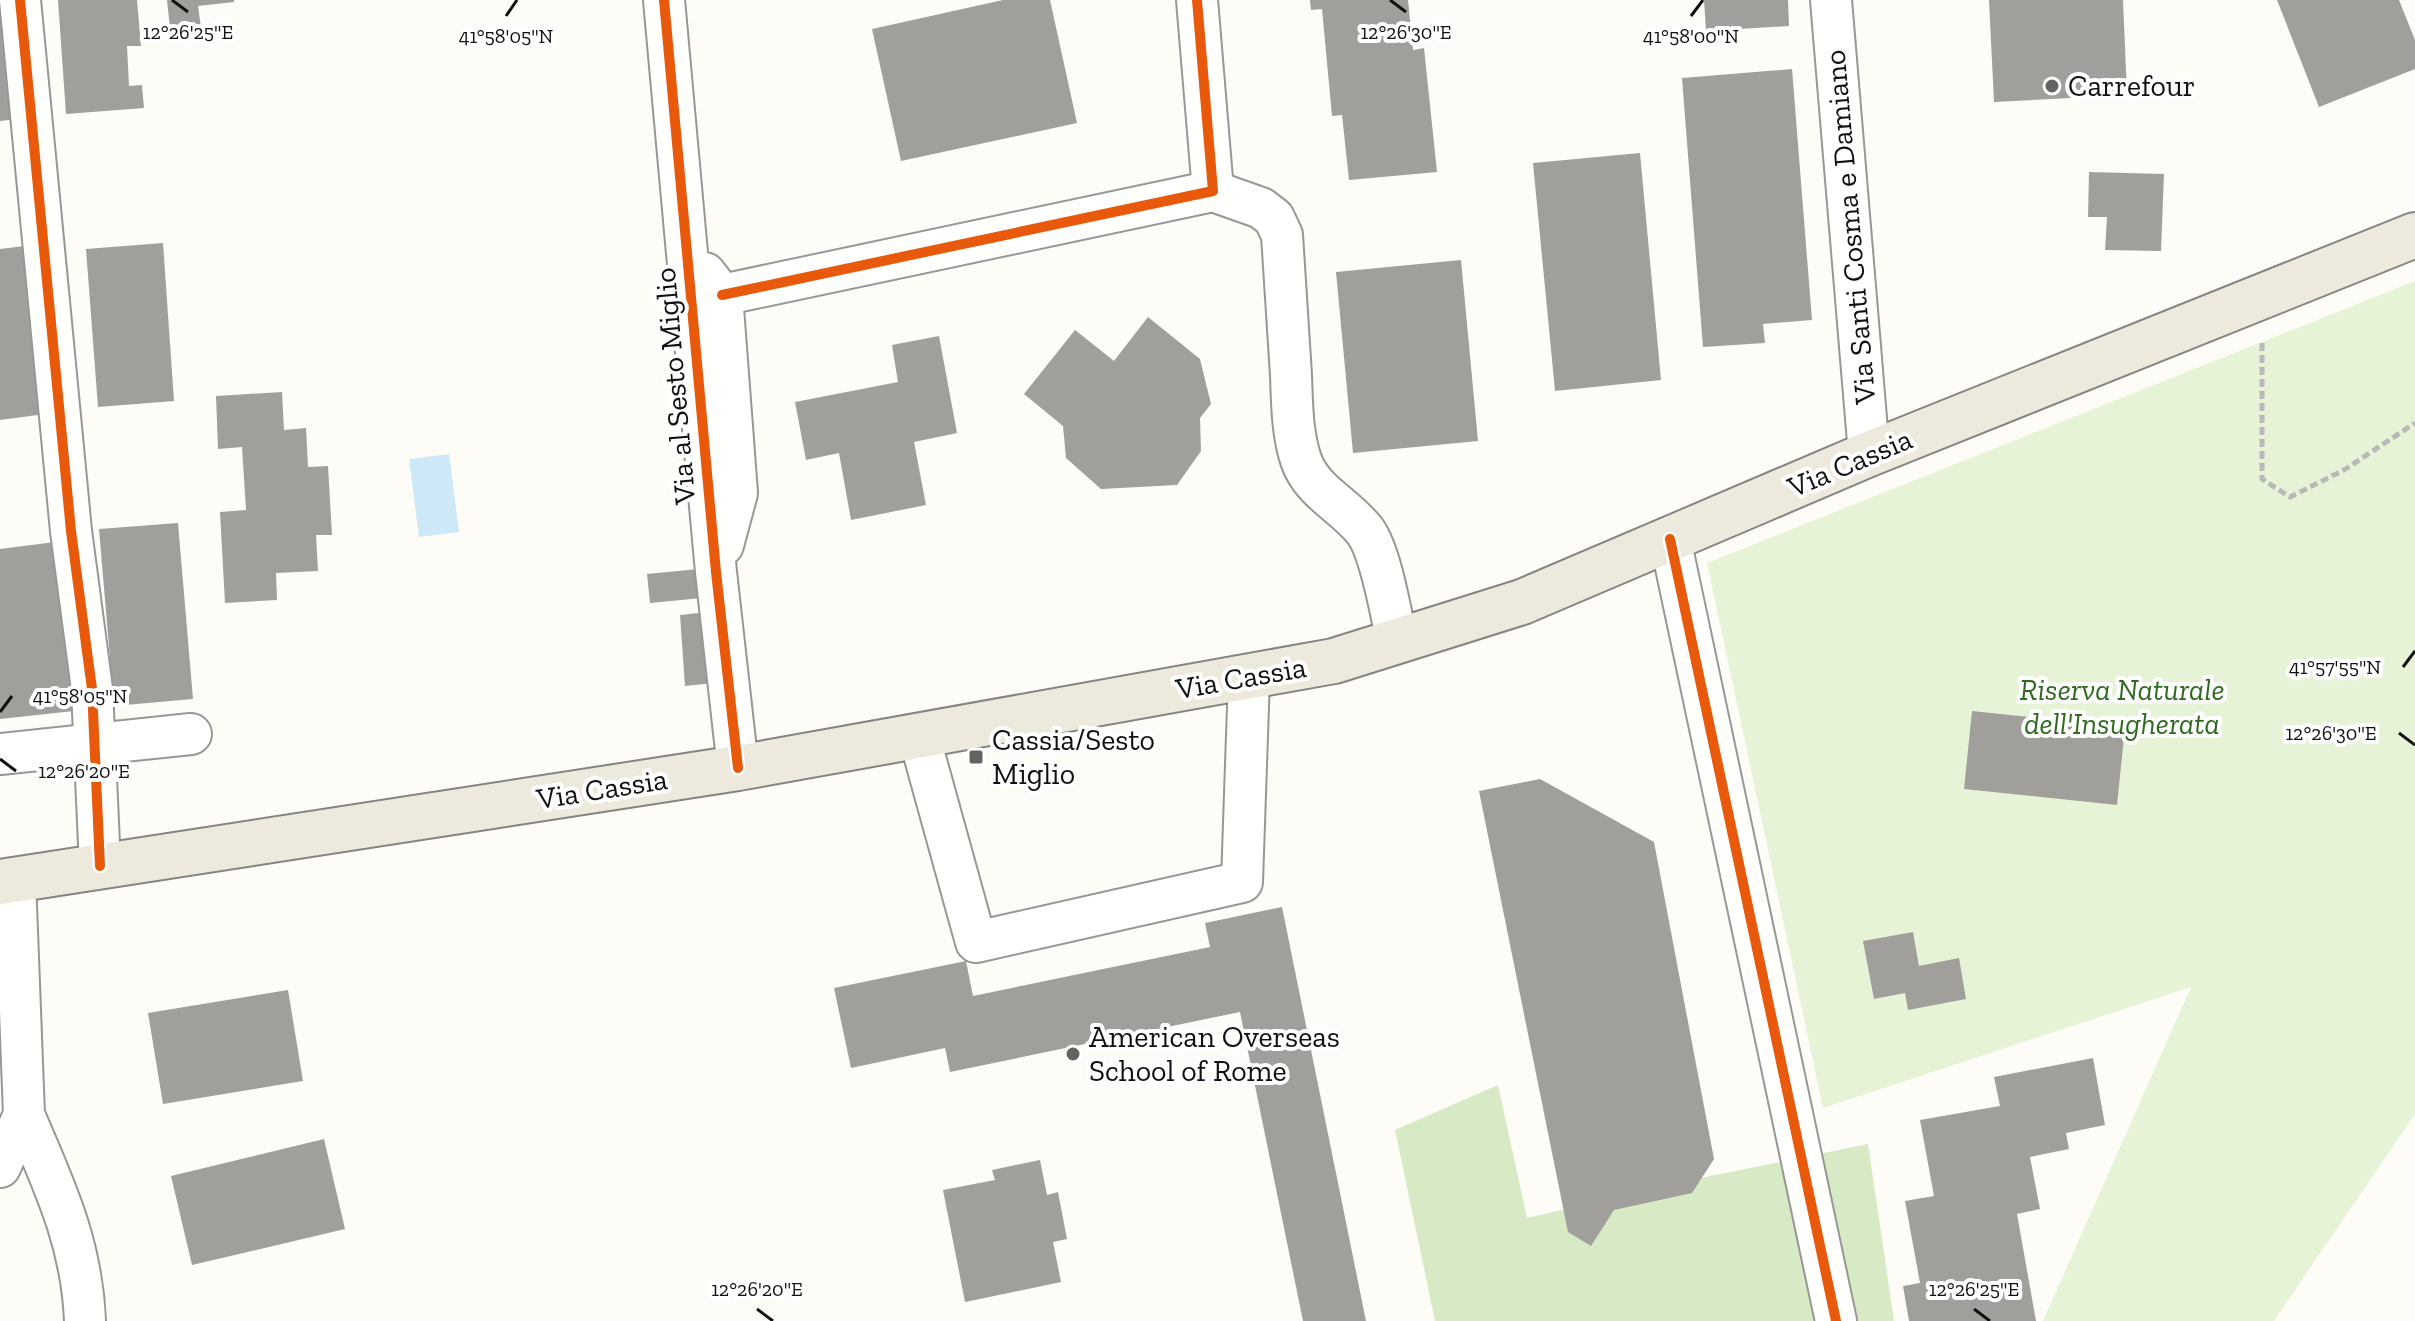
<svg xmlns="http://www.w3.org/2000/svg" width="2415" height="1321" font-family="'Zilla Slab',serif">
<rect width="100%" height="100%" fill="#fdfcf7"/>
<path fill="#e7f3d7" d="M2415,281V1114L2274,1321H2043L2191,987L1823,1108L1707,563Z"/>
<path fill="#d8eac5" d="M1498,1085L1527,1218L1696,1179L1868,1144L1894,1321H1435L1395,1130Z"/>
<path fill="#cde8f7" d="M449,454L459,532L419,537L409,459Z"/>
<path fill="#a19f9c" d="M0,0H15L26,118L0,121Z
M58,0H137L141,46H127L129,86L142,85L144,108L66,114Z
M167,0H234V2L198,6L202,35L171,38Z
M1003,0H1050L1077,123L901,161L872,29Z
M1310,0H1408L1413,50L1424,48L1437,172L1349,180L1342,115L1332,116L1322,9L1311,10Z
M1704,0H1788L1789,26L1706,31Z
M1989,0H2123L2127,95L1994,102Z
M2277,0H2399L2415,40V69L2319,107Z
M1792,69L1812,320L1763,324L1765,343L1703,347L1682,78Z
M1640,153L1661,380L1555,391L1533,163Z
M2089,172L2164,174L2161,251L2105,250L2107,217H2088Z
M163,243L174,401L98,407L86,249Z
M33,245L53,413L0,420V249Z
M1461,260L1478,441L1353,453L1336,272Z
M1148,317L1200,359L1211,404L1200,418L1201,451L1177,485L1101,489L1066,458L1063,426L1024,394L1075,330L1114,361Z
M939,336L957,433L914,442L926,505L851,520L839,453L806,460L795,402L898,382L892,345Z
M282,392L284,430L306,428L308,467L328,466L332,535H316L318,571L276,573L277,600L225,603L220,512L246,510L242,447L218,449L216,396Z
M178,523L193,699L114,706L99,529Z
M55,542L74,711L0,719V549Z
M699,569L702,598L650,603L647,574Z
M708,612L714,683L685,686L680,615Z
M1972,711L2125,727L2117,805L1964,789Z
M1540,779L1654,842L1714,1159L1692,1193L1614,1210L1591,1246L1568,1232L1479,791Z
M1282,907L1366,1321H1303L1240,1012L950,1072L945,1048L851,1068L834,988L966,961L973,996L1210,947L1205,923Z
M1913,932L1919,966L1959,958L1966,999L1908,1010L1905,993L1874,999L1863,941Z
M288,990L303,1081L163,1104L148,1013Z
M2093,1058L2105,1125L2066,1133L2069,1149L2030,1157L2040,1209L2017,1214L2036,1321H1909L1903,1286L1920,1283L1905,1201L1934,1196L1920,1120L2000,1106L1994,1077Z
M324,1139L345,1229L192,1265L171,1176Z
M1040,1160L1047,1195L1058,1192L1067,1239L1053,1242L1061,1282L965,1302L943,1190L995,1180L992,1170Z"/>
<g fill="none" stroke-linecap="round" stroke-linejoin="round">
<g stroke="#979795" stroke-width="44">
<path id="minor" d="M20,0L71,531L92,689L100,866
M664,0L716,572L738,768
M1831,0L1869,454
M1213,191L1261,208L1274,218L1282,235C1285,282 1288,329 1291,375C1292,403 1292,433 1301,460C1312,492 1345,505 1365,531C1381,552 1391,614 1397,642
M705,273L722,295L737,493L723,545
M722,295L1213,191L1197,0
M1670,539L1836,1321
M919,736L976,942L1242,882L1249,677
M0,754L191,734
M24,1115C54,1185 82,1243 85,1321
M0,1167L24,1115L15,879"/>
</g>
<g stroke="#858482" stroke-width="48">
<path id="major" d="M0,882L738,768L1334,661L1522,602L1869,454L2415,235"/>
</g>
<path stroke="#b9b9b8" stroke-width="5" stroke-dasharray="8 4" stroke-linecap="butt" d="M2262,343V479L2290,497L2344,470L2415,423"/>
<use href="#minor" stroke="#fffffe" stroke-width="40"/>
<use href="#major" stroke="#ede9dc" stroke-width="44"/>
<g stroke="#fff" stroke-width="15">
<path id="cycleway" d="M20,0L71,531L92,689L100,866
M664,0L716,572L738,768
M722,295L1213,191L1197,0
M1670,539L1836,1321"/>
</g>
<use href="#cycleway" stroke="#e8590c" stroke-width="10"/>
</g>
<path fill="none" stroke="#111" stroke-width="3" d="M172,0L188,12M1390,0L1406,12M506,16L517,0M1691,16L1703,0M2403,667L2415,651M0,712L12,696M2399,733L2415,745M0,759L16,771M757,1309L773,1321M1974,1309L1990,1321"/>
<g fill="#646362" stroke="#fff" stroke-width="3">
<circle cx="2052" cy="86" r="8"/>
<rect x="968" y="749" width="16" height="16" rx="4"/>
<circle cx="1073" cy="1054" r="8"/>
</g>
<g text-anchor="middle" stroke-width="8" stroke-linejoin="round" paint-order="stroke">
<g font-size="30" fill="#111" stroke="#fff" text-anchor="start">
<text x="2068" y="96">Carrefour</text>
<text x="992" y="750">Cassia/Sesto<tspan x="992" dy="34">Miglio</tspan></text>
<text x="1089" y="1047">American Overseas<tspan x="1089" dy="34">School of Rome</tspan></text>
</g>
<g font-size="30" fill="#111" stroke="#fff">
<text transform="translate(1850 227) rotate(-95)" y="10">Via Santi Cosma e Damiano</text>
<text transform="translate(675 386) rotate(-95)" y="10">Via al Sesto Miglio</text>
<text transform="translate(1850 463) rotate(-23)" y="10">Via Cassia</text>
<text transform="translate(1241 678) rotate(-10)" y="10">Via Cassia</text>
<text transform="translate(602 789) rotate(-9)" y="10">Via Cassia</text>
</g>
<g font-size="30" font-style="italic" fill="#2f6b1f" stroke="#fff">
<text x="2122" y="700">Riserva Naturale<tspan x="2122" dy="34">dell'Insugherata</tspan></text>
</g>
</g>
<g font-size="20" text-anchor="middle" fill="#111" stroke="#fff" stroke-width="8" stroke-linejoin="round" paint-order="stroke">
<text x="188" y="39">12°26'25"E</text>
<text x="1406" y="39">12°26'30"E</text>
<text x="506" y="43">41°58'05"N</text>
<text x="1691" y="43">41°58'00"N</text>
<text x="2335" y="674">41°57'55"N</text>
<text x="80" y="703">41°58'05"N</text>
<text x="2331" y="740">12°26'30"E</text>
<text x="84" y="778">12°26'20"E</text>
<text x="757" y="1296">12°26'20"E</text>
<text x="1974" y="1296">12°26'25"E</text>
</g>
</svg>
